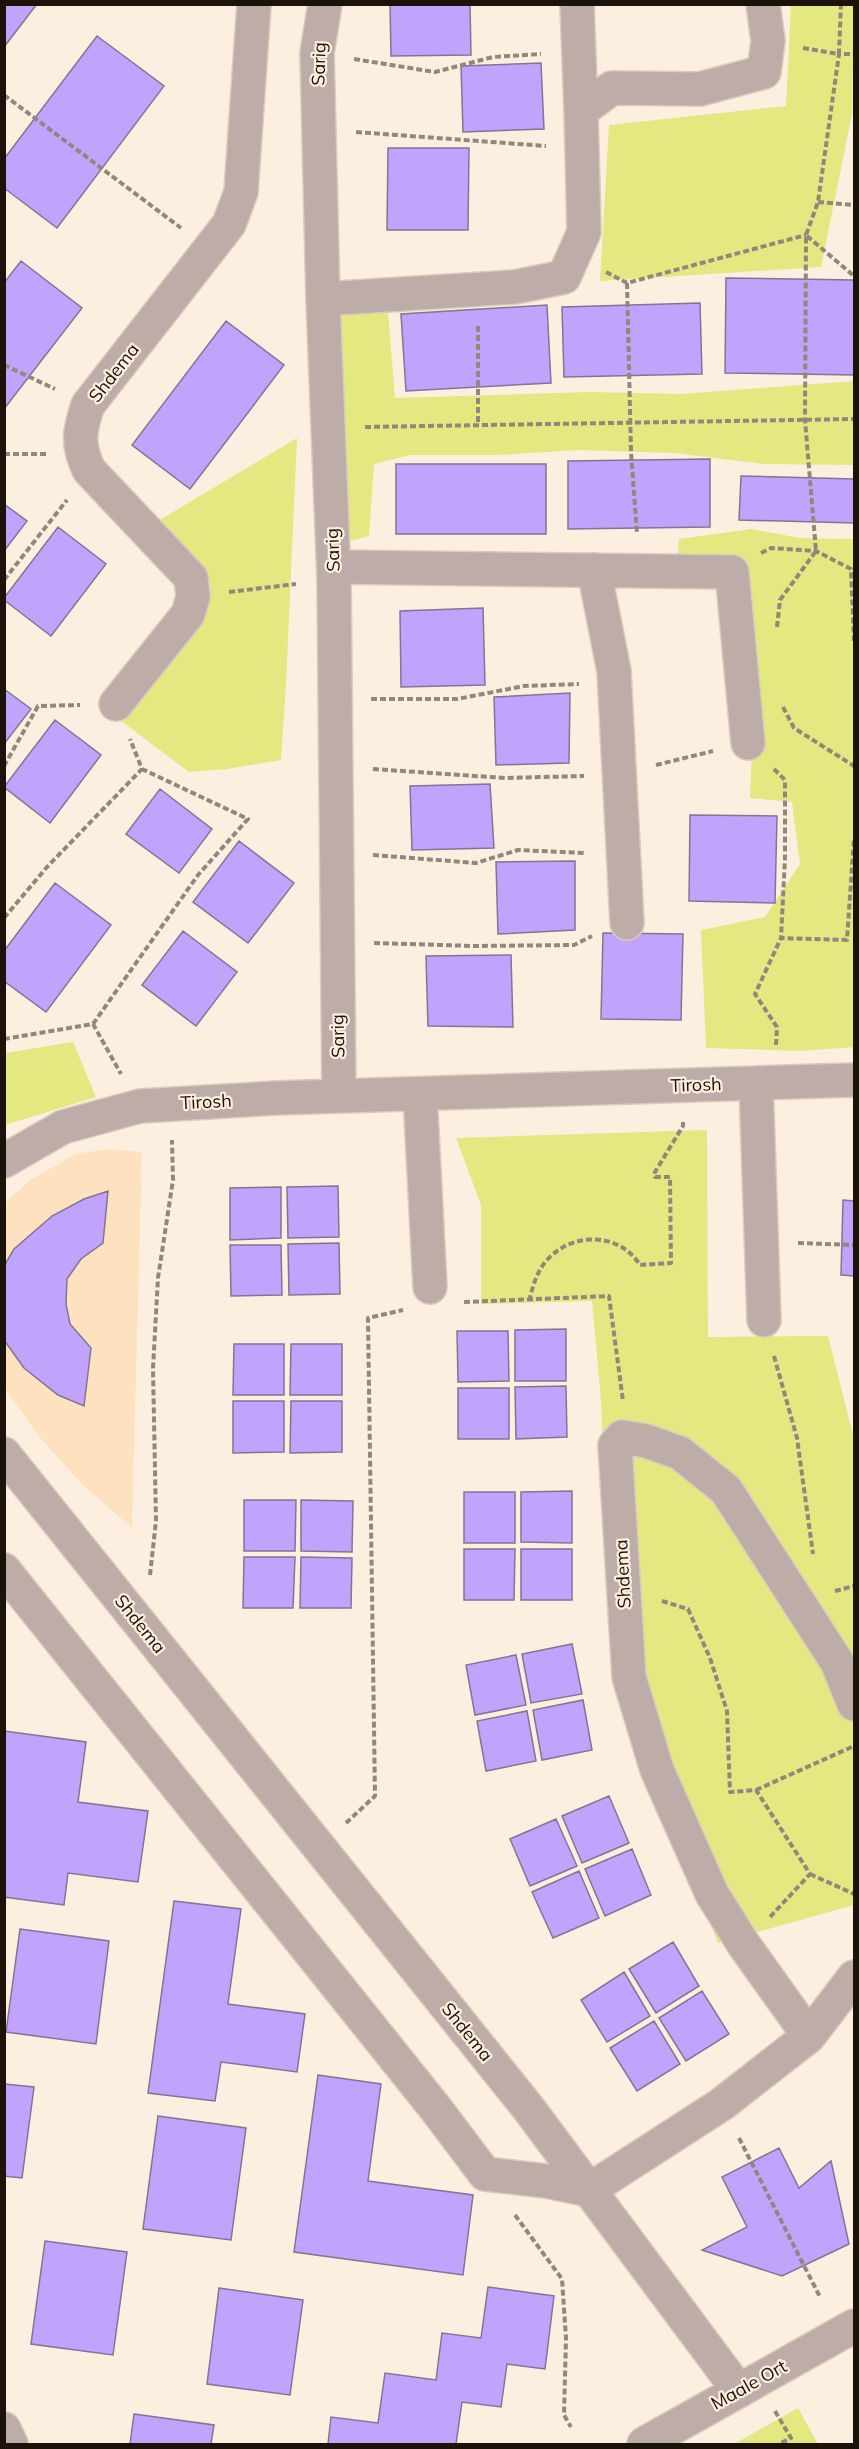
<svg xmlns="http://www.w3.org/2000/svg" width="859" height="2449" font-family="Mulish,sans-serif">
<rect width="100%" height="100%" fill="#fdefdf"/>
<path fill="#fee2c0" d="M107,1149L142,1152L132,1528L83,1485L41,1439L5,1389L4,1204L30,1180L76,1154Z"/>
<path fill="#e3e881" d="M791,5H854L852,114L821,267L600,281L609,125L786,106Z
M341,312H388L395,398L590,392L681,394L854,381V465L764,464L673,453L578,450L499,455H410L374,464L369,536L343,543Z
M297,438L286,684L281,760L227,769L189,772L120,720L200,615L158,521Z
M751,529L800,538L854,539V1047L801,1051L706,1048L701,930L765,917L800,864L792,802L750,798L755,673L744,570L677,563L679,539Z
M73,1042L96,1097L5,1125V1053Z
M707,1130L708,1337L828,1336L854,1439V1905L718,1943L612,1671L601,1401L592,1301L481,1304V1205L456,1138Z
M798,2408L818,2444H734Z"/>
<path fill="#c1a2fd" stroke="#7f7693" stroke-width="1.5" d="M4,4H37L4,47Z
M390,4H470L471,55L391,56Z
M97,36L164,86L57,228L4,188V159Z
M541,63L544,129L463,132L461,66Z
M388,148H469L468,230H387Z
M21,261L82,308L4,409V283Z
M726,278L854,280V375L725,373Z
M700,303L702,374L564,377L562,307Z
M547,305L551,383L406,391L401,314Z
M226,321L284,365L190,489L132,445Z
M710,459V527L568,529V461Z
M396,464H546V534H396Z
M741,476L854,479V523L739,520Z
M4,504L27,521L4,551Z
M58,527L106,564L51,636L4,600V598Z
M483,608L485,685L401,687L400,611Z
M4,689L31,709L4,744Z
M570,693L569,763L496,765L494,697Z
M55,720L101,755L50,823L4,787Z
M490,784L494,848L412,850L410,786Z
M160,789L212,829L179,873L126,834Z
M690,815L777,816L775,903L689,901Z
M239,841L294,883L248,943L193,902Z
M575,861V930L498,934L496,862Z
M55,883L111,925L46,1012L4,981V951Z
M183,931L237,972L196,1026L142,985Z
M603,933L683,934L681,1020L601,1019Z
M511,955L513,1027L428,1026L426,956Z
M338,1186L339,1237L288,1238L287,1187Z
M281,1187V1238L230,1240V1188Z
M108,1191L103,1243L81,1259L67,1279L66,1304L70,1324L91,1348L84,1406L58,1395L24,1368L4,1340V1266L14,1249L52,1216L84,1199Z
M843,1200L854,1201V1276L841,1275Z
M339,1243L340,1294L289,1295L288,1244Z
M230,1245H281L282,1295L231,1296Z
M566,1329V1381H515V1330Z
M457,1331H508L509,1381L458,1382Z
M234,1344H284V1395H233Z
M291,1344H342V1395H290Z
M566,1386L567,1437L516,1439L515,1387Z
M458,1388H509V1439H458Z
M233,1401H284V1452L233,1453Z
M291,1401H342V1452L290,1453Z
M572,1491V1543L521,1542V1492Z
M464,1492H515V1543H464Z
M244,1500H296L295,1551H244Z
M301,1500L353,1501L352,1552L301,1551Z
M464,1549H515L514,1600H464Z
M521,1549H572V1600H521Z
M244,1557H295L293,1608H243Z
M301,1557L352,1558L351,1608H300Z
M572,1644L582,1694L531,1703L522,1654Z
M516,1655L526,1705L475,1715L466,1665Z
M583,1700L592,1750L542,1760L533,1710Z
M527,1711L536,1761L486,1771L477,1721Z
M4,1731L86,1742L78,1802L148,1811L138,1882L68,1873L64,1905L4,1897Z
M609,1796L629,1843L582,1863L562,1816Z
M556,1819L577,1866L530,1886L510,1839Z
M632,1849L651,1895L605,1916L585,1869Z
M579,1871L599,1918L553,1938L532,1892Z
M174,1901L241,1909L228,2004L305,2014L297,2072L221,2062L215,2101L148,2093Z
M20,1929L109,1941L96,2044L6,2032Z
M673,1942L699,1986L656,2013L629,1969Z
M624,1972L650,2016L607,2042L581,2000Z
M702,1991L729,2034L686,2061L659,2018Z
M654,2021L680,2064L637,2091L610,2048Z
M318,2075L381,2084L368,2181L473,2195L463,2275L294,2252Z
M4,2084L34,2087L22,2178L4,2176Z
M158,2116L246,2128L231,2240L143,2229Z
M779,2148L799,2188L831,2161L849,2244L782,2276L702,2250L747,2227L722,2177Z
M45,2241L127,2252L113,2355L31,2344Z
M488,2287L554,2296L545,2369L507,2364L501,2407L462,2402L456,2444H328L331,2417L378,2423L385,2373L436,2380L442,2333L481,2338Z
M219,2288L303,2300L290,2395L207,2384Z
M134,2414L214,2425L211,2444H130Z"/>
<g fill="none" stroke-linecap="round" stroke-linejoin="round">
<g stroke="#d9ccbd" stroke-width="36">
<path id="minor" d="M325,4L317,53L323,299L334,579L339,1096
M577,4L581,111
M323,299L515,287L564,277L584,232L581,111L612,88L700,89L764,72L768,41L763,4
M334,567L732,572L748,743
M594,570L614,671L627,923
M116,704L188,614L193,597L191,578L89,470C77,445 79,431 88,405L229,224L241,192L254,4
M756,1083L764,1320
M420,1094L430,1287
M4,1161L63,1127L140,1106L276,1098L854,1080
M4,1454L529,2109L739,2391
M4,1570L436,2109L485,2174L546,2181L589,2190L722,2104L809,2036L854,1977
M809,2036L744,1945L712,1894L657,1770L629,1677L615,1445L622,1437L646,1441L680,1453L726,1490L837,1662L854,1704
M4,2429L11,2444
M644,2444L854,2326"/>
</g>
<path stroke="#92877a" stroke-width="4" stroke-dasharray="6 3" stroke-linecap="butt" d="M803,48L839,54L841,4
M354,59L435,72L493,57L541,54
M4,95L181,228
M356,132L546,146
M818,202L854,205
M807,236L854,276
M606,272L627,283L806,235
M627,283L631,452L637,533
M478,326V425
M4,365L55,389
M365,427L854,419
M4,454H46
M761,553L771,548L816,551L851,569L854,641
M4,580L67,500
M229,592L296,584
M777,627L780,600L816,551L805,420L806,235L818,202L839,54H854
M371,699H457L524,686L579,684
M783,707L794,728L854,766
M656,765L713,751
M4,766L38,706L80,705
M373,769L505,778L584,776
M774,769L785,780V858L781,938
M373,855L476,863L518,850L585,853
M4,918L47,867L142,769L130,739
M374,943L474,946L574,945L592,936
M93,1024L198,875L248,819L142,769
M4,1039L93,1024L121,1074
M776,1045L777,1027L755,994L781,938L847,940L854,838
M798,1243L854,1245
M529,1301C533,1286 537,1270 548,1259C574,1231 620,1233 640,1265L671,1263L670,1177H655V1172L683,1126V1122
M464,1302L609,1296L623,1401
M774,1356L797,1438L813,1554
M150,1575L156,1521L153,1368L158,1278L173,1180L172,1140
M835,1591L854,1586
M662,1601L688,1609L710,1658L727,1711L730,1792L756,1790L810,1874L770,1917
M756,1790L854,1746
M346,1823L375,1796L368,1318L403,1310
M810,1874L854,1894
M739,2138L820,2297
M515,2215L562,2279L566,2338L564,2415L571,2427
M775,2411L791,2438L779,2444"/>
<use href="#minor" stroke="#bdaca8" stroke-width="33"/>
</g>
<g text-anchor="middle" stroke-width="4.5" stroke-linejoin="round" paint-order="stroke">
<g font-size="18" fill="#1b1309" stroke="#fdefdf">
<text transform="translate(319 64) rotate(-88)" y="6">Sarig</text>
<text transform="translate(114 373) rotate(-52)" y="6">Shdema</text>
<text transform="translate(333 550) rotate(-92)" y="6">Sarig</text>
<text transform="translate(338 1036) rotate(-91)" y="6">Sarig</text>
<text transform="translate(696 1085) rotate(-2)" y="6">Tirosh</text>
<text transform="translate(206 1102) rotate(-3)" y="6">Tirosh</text>
<text transform="translate(623 1574) rotate(-93)" y="6">Shdema</text>
<text transform="translate(140 1624) rotate(51)" y="6">Shdema</text>
<text transform="translate(467 2032) rotate(51)" y="6">Shdema</text>
<text transform="translate(749 2385) rotate(-29)" y="6">Maale Ort</text>
</g>
</g>
<rect width="859" height="2449" fill="none" stroke="#1b1309" stroke-width="12"/>
</svg>
